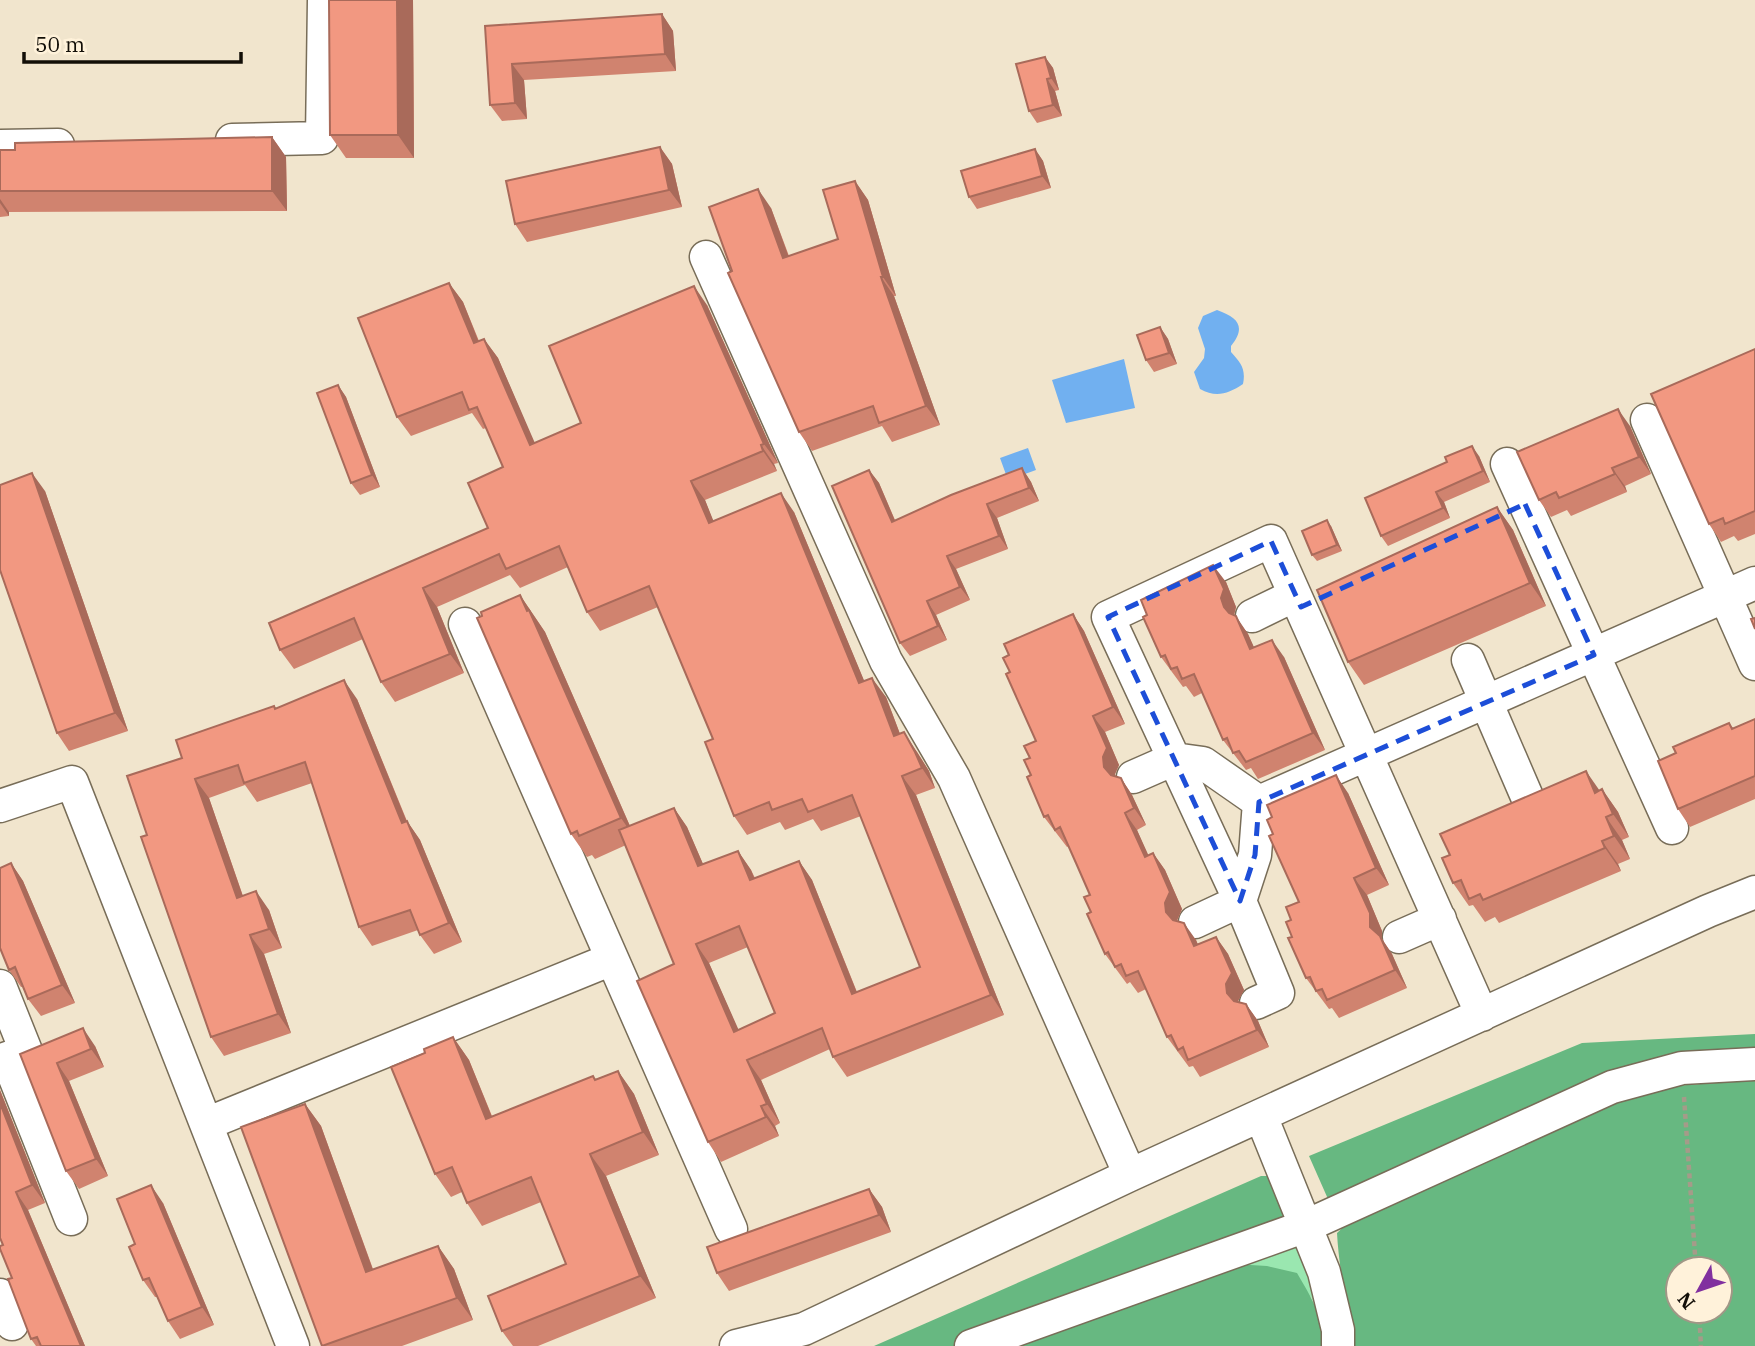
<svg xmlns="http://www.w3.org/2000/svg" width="1755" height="1346" font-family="'IBM Plex Serif',serif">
<rect width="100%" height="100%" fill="#f1e5cd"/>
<path fill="#9ae7b0" d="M1294,1246L1304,1250L1326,1334L1311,1297L1235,1264Z"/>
<path fill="#67b881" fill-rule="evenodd" d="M1755,1034V1055L1611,1077L1328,1199L1309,1156L1582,1043Z
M1755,1080V1346H1350C1348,1308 1339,1271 1337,1233L1353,1218L1646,1088ZM1678,1269H1720V1311H1678Z
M1261,1176H1271L1286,1221L1176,1267L955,1346H874Z
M1234,1264L1267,1266L1297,1273C1310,1295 1325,1320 1326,1346H1012Z"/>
<path fill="#71b0f0" d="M1217,310C1239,318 1246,327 1231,346V352C1241,363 1246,369 1243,384C1228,394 1216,398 1200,389L1194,372L1204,358L1205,349L1198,328L1203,316Z
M1124,359L1135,408L1066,423L1052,380Z
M1028,448L1036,470L1008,480L1000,458Z"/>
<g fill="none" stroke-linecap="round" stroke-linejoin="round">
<g stroke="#786d58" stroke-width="35">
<path id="minor" d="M232,140L322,138L324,0
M0,146L58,145
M706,257L886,661L954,778L1130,1175
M1647,420L1755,664
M1507,464L1672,828
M1252,616L1295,595
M465,624L731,1229
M1468,660L1528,799
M1133,777L1174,759L1203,763L1259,802
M1259,802L1755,583
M0,806L72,782L293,1346
M1195,922L1240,901L1255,855L1259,802
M1399,937L1440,919
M0,986L26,1051L0,1061
M1256,1003L1278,993L1240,901L1108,617L1271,541L1482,1015
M7,1058L71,1219
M1261,1116L1324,1272L1338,1330V1346
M206,1124L612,959
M0,1295L12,1324
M736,1346L804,1329L1130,1175L1708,911L1755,892
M971,1346L1306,1226L1612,1087L1682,1068L1755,1064"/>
</g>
<path stroke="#a59b89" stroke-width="4.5" stroke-dasharray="5 3.5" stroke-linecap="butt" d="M1684,1097L1696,1269
M1699,1311L1701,1346"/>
<use href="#minor" stroke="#fff" stroke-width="32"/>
</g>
<path fill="#d0836f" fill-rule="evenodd" d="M329,0H413L414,158H346L330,135Z
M662,14L673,31L676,71L524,80L527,119L502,121L490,105L485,26Z
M1045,57L1053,68L1059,90L1055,91L1062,116L1037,123L1029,111Z
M272,137L286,157L287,211L9,212V216L0,217V150Z
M660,147L672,164L682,207L527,242L515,224Z
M1035,149L1043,161L1051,188L977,209L969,197Z
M855,181L868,200L896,296H894L940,425L892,442L882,426L812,451L799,432L732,271L771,208L789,256L838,239Z
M449,283L463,302L479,341L484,339L498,358L534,443L581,423L707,305L778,463L774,464L777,471L705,500L713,521L794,512L864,681L886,697L900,734L917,752L929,771L935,788L916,795L1004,1015L847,1077L833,1057L830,1049L761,1080L780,1123L775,1126L779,1136L721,1162L708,1142L674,964L626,845L595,859L592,855L587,857L571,834L520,595L545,632L630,826L674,808L687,827L703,864L738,851L751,870L755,878L799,861L812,880L857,992L920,967L861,816L821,831L813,819L785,830L780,822L747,835L734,816L713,739L658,607L600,631L587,612L568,567L520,588L510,575L437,607L464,673L395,702L381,682L363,639L294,669L280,650L488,528L503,467L486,428L483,429L472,413L411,436L397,417ZM748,947L775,1013L738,1030L709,963Z
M1160,327L1168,339L1177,364L1154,372L1146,360Z
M1755,349V534L1738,541L1734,536L1721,542L1709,524Z
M338,385L346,397L380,487L360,495L351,483Z
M1630,426L1651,474L1625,486L1627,492L1571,516L1567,510L1551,517L1539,500Z
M1479,456L1490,482L1444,502L1450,518L1388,546L1381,536L1447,462Z
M1022,468L1031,482L1039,501L997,518L1008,549L956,569L970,600L936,615L947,640L910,656L900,643L869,470L879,483L895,520Z
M45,491L128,731L69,751L57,733Z
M1497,507L1513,530L1546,606L1364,685L1348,662Z
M1331,526L1342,551L1317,561L1312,555Z
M1226,582L1236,607L1234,615L1248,634L1254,648L1284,657L1325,750L1258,779L1251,768L1246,770L1223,740L1202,693L1194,697L1186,686L1183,687L1161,657Z
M1073,614L1084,631L1125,724L1105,732L1119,765L1115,774V776L1121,778L1132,795L1146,825L1137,830L1148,856L1153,853L1165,870L1182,909L1177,921L1196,940L1198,945L1216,937L1228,954L1244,990L1238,1001V1002L1246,1004L1258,1021L1269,1047L1200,1077L1193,1066L1189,1067L1167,1037L1146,989L1138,993L1130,982L1127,984L1105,954L1091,912L1090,895L1069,846L1067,847L1044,817L1031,775L1030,758L1036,741L1010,672L1009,655Z
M357,699L407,821L420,840L462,942L434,954L420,935L418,930L372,946L359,927L312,783L257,802L245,785L209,798L243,896L269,910L282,948L264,954L291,1033L224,1056L211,1037L147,835L182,758L275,708Z
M1755,719V799L1690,827L1678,809L1676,753L1729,723L1733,728Z
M1602,789L1618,812L1629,837L1622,840L1630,859L1618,864L1621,871L1499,923L1495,917L1485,922L1473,905L1469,906L1453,883L1450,855Z
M1348,793L1389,885L1367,895L1382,931V939L1392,954L1407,988L1339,1018L1332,1008L1329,1009L1306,978L1292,937L1291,920Z
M11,863L23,881L75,1003L41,1016L28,999L23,987H21L9,970Z
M453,1037L469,1060L492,1116L618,1071L634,1094L659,1155L606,1176L656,1298L538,1346H513L502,1331L566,1264L541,1202L482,1226L467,1203L462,1192L451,1197L435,1174L425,1053Z
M95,1046L104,1067L69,1081L108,1176L79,1189L66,1171L20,1054Z
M0,1090L45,1203L28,1210L85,1346H36L31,1339L3,1245Z
M305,1104L321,1126L373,1269L438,1246L454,1269L473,1320L402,1346H322Z
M869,1189L882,1207L891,1232L729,1291L717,1273Z
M163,1203L214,1325L180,1339L168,1321L157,1297H155L143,1280L135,1244Z"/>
<path fill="#a96a5a" d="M397,0H413L414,158L398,135Z
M662,14L673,31L676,71L665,54Z
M1045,57L1053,68L1059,90L1051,78Z
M512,64L524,80L527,119L515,103Z
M1047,79L1055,91L1062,116L1053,105Z
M272,137L286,157L287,211L272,191Z
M660,147L672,164L682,207L669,190Z
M1035,149L1043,161L1051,188L1042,176Z
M855,181L868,200L896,296L883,277Z
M758,189L771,208L796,277L783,258Z
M0,199L9,212V216L0,203Z
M881,277L894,296L940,425L926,406Z
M449,283L463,302L487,363L474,343Z
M694,286L707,305L778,463L764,444Z
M1160,327L1168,339L1177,364L1169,353Z
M484,339L498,358L544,464L530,445Z
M338,385L346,397L380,487L372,475Z
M1618,409L1630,426L1651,474L1639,457Z
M761,445L774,464L777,471L763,451Z
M1472,446L1479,456L1490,482L1483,471Z
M1022,468L1031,482L1039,501L1029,488Z
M1612,468L1625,486L1627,492L1615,474Z
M869,470L879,483L901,535L892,522Z
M32,473L45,491L128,731L115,713Z
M691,481L705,500L722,542L709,523Z
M1436,492L1444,502L1450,518L1443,508Z
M781,493L794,512L873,702L859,683Z
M987,504L997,518L1008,549L999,536Z
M1497,507L1513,530L1546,606L1530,583Z
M1327,520L1331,526L1342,551L1337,545Z
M947,556L956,569L970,600L960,587Z
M1213,565L1226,582L1236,607L1234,615L1236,625L1224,607Z
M423,588L437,607L464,673L450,654Z
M520,595L545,632L636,840L621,818Z
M927,601L936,615L947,640L938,626Z
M1073,614L1084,631L1125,724L1113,707Z
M1236,616L1248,634L1263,667L1250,649Z
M1272,640L1284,657L1325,750L1313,733Z
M872,678L886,697L908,755L894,736Z
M344,680L357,699L415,842L402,823Z
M1093,716L1105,732L1119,765L1115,774L1116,784L1104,767Z
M904,732L917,752L929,771L935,788L922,768Z
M1586,771L1602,794L1595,793Z
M1336,775L1348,793L1389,885L1376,868Z
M902,776L916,795L1004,1015L991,995Z
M1121,778L1132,795L1146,825L1134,808Z
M195,779L209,798L250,917L237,898Z
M1602,789L1618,812L1629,837L1613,814Z
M674,808L687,827L712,885L698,866Z
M1125,813L1137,830L1157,874L1145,857Z
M1606,817L1622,840L1630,859L1614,836Z
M407,821L420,840L462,942L449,923Z
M1602,841L1618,864L1621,871L1605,848Z
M738,851L751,870L763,900L750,880Z
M1153,853L1165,870L1182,909L1177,920L1178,929L1166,912Z
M799,861L812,880L865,1013L852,994Z
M11,863L23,881L75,1003L62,985Z
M1354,878L1367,895L1382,931V939L1392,954L1407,988L1395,970L1370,927Z
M256,891L269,910L282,948L269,929Z
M1184,923L1196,940L1206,963L1194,946Z
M250,935L264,954L291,1033L278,1014Z
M1216,937L1228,954L1244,990L1238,1001L1239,1010L1227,993Z
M696,944L709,963L748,1051L734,1032Z
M1246,1004L1258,1021L1269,1047L1257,1030Z
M83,1028L95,1046L104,1067L91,1049Z
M453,1037L469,1060L502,1142L486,1119Z
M747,1060L761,1080L780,1123L767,1104Z
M57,1063L69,1081L108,1176L96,1159Z
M618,1071L634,1094L659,1155L643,1132Z
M0,1090L45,1203L32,1185L0,1103Z
M305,1104L321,1126L382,1295L366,1272Z
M761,1106L775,1126L779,1136L766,1117Z
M590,1154L606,1176L656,1298L640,1276Z
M151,1185L163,1203L214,1325L202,1307Z
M869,1189L882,1207L891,1232L879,1215Z
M16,1192L28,1210L85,1346H81Z
M438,1246L454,1269L473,1320L457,1298Z"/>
<path fill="#f29881" stroke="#a96a5a" stroke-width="2" fill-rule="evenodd" d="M329,0H397L398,135H330Z
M662,14L665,54L512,64L515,103L490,105L485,26Z
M1045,57L1051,78L1047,79L1053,105L1029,111L1016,64Z
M272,137V191H0V150H15V143Z
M660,147L669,190L515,224L506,181Z
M1035,149L1042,176L969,197L961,171Z
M855,181L883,277H881L926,406L879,423L873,406L799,432L728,273L732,271L709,207L758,189L783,258L838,239L823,190Z
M449,283L474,343L484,339L530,445L581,423L549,346L694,286L764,444L761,445L763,451L691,481L709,523L781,493L859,683L872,678L894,736L904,732L915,752L922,768L902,776L991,995L833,1057L822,1028L747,1060L767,1104L761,1106L766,1117L708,1142L637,981L674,964L619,830L674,808L698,866L738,851L750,880L799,861L852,994L920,967L852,795L808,812L802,799L772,810L769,802L734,816L705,742L713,739L649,586L587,612L559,546L506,569L499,554L423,588L450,654L381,682L354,618L280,650L269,623L488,528L468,483L503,467L477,407L469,410L462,392L397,417L358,318ZM739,926L775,1013L734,1032L696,944Z
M1160,327L1169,353L1146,360L1137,335Z
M1755,349V511L1725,524L1723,518L1709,524L1651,394Z
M338,385L372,475L351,483L317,393Z
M1618,409L1639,457L1612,468L1615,474L1559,498L1556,492L1539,500L1517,452Z
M1472,446L1483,471L1436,492L1443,508L1381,536L1365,498L1447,462L1445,457Z
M1022,468L1029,488L987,504L999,536L947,556L960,587L927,601L938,626L900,643L832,486L869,470L892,522L951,495Z
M32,473L115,713L57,733L0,570V485Z
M1497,507L1530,583L1348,662L1317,590Z
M1327,520L1337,545L1312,555L1302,531Z
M1213,565L1224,589L1221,598L1224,607L1229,613L1236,616L1250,649L1272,640L1313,733L1246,762L1239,751L1233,753L1227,738L1223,740L1194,674L1182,679L1177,667L1171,669L1165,655L1161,657L1143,617L1147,615L1141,600Z
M520,595L527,611L529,610L621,818L579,836L577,831L571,834L477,618L482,616L481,612Z
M1073,614L1113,707L1093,716L1107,748L1103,757L1104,767L1111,775L1121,778L1134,808L1125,813L1145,857L1153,853L1170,892L1165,903L1166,912L1173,920L1184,923L1194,946L1216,937L1232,973L1226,984L1227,993L1234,1001L1246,1004L1257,1030L1188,1060L1183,1047L1178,1050L1171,1035L1167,1037L1138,971L1126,976L1121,964L1115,967L1108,952L1105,954L1087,914L1091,912L1084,897L1090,895L1076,863L1060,827L1055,830L1048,815L1044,817L1027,777L1031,775L1024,760L1030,758L1024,746L1036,741L1006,674L1010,672L1003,658L1009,655L1004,644Z
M1755,618V629L1751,619Z
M344,680L402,823L407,821L449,923L420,935L410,910L359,927L305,762L244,783L238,765L195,779L237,898L256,891L269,929L250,935L278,1014L211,1037L141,837L147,835L127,776L182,758L176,740L274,706L275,709Z
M1755,719V776L1678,809L1658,761L1676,753L1673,747L1729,723L1732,729Z
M1586,771L1595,793L1602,789L1613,814L1606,817L1614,836L1602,841L1605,848L1483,900L1480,894L1469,899L1461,880L1453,883L1442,858L1450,855L1440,834Z
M1336,775L1376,868L1354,878L1370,913V927L1380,936L1395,970L1327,1000L1322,989L1316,991L1310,977L1306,978L1288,938L1292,937L1286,922L1291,920L1286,907L1299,902L1269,836L1273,834L1267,820L1272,817L1267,805Z
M11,863L62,985L28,999L15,967L9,970L0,948V868Z
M83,1028L91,1049L57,1063L96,1159L66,1171L20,1054Z
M453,1037L486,1119L593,1076L595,1080L618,1071L643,1132L590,1154L640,1276L502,1331L488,1296L566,1264L531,1177L467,1203L452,1167L435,1174L391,1067L425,1053L424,1049Z
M0,1103L32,1185L16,1192L81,1346H41L37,1337L31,1339L8,1279L12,1278L0,1249V1246L3,1245L0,1238Z
M305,1104L366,1272L438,1246L457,1298L322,1346L241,1127Z
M151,1185L202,1307L168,1321L149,1278L143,1280L129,1247L135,1244L117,1199Z
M869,1189L879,1215L717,1273L707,1247Z"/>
<path fill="none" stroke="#1d4ed8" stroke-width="5" stroke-dasharray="14 9" stroke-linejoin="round" d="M1525,504L1594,655L1259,802L1255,855L1240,901L1108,617L1271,541L1301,607Z"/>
<g transform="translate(1699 1290) rotate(230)"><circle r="33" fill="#fff2da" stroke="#a09786" stroke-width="2"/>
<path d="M0-5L12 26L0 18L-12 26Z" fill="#81309f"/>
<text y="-10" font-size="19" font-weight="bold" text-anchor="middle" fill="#120e07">N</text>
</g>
<path d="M24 52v10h217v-10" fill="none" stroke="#120e07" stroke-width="3.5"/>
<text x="35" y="52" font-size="21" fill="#120e07" stroke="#fff2da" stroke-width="5" paint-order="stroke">50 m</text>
</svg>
